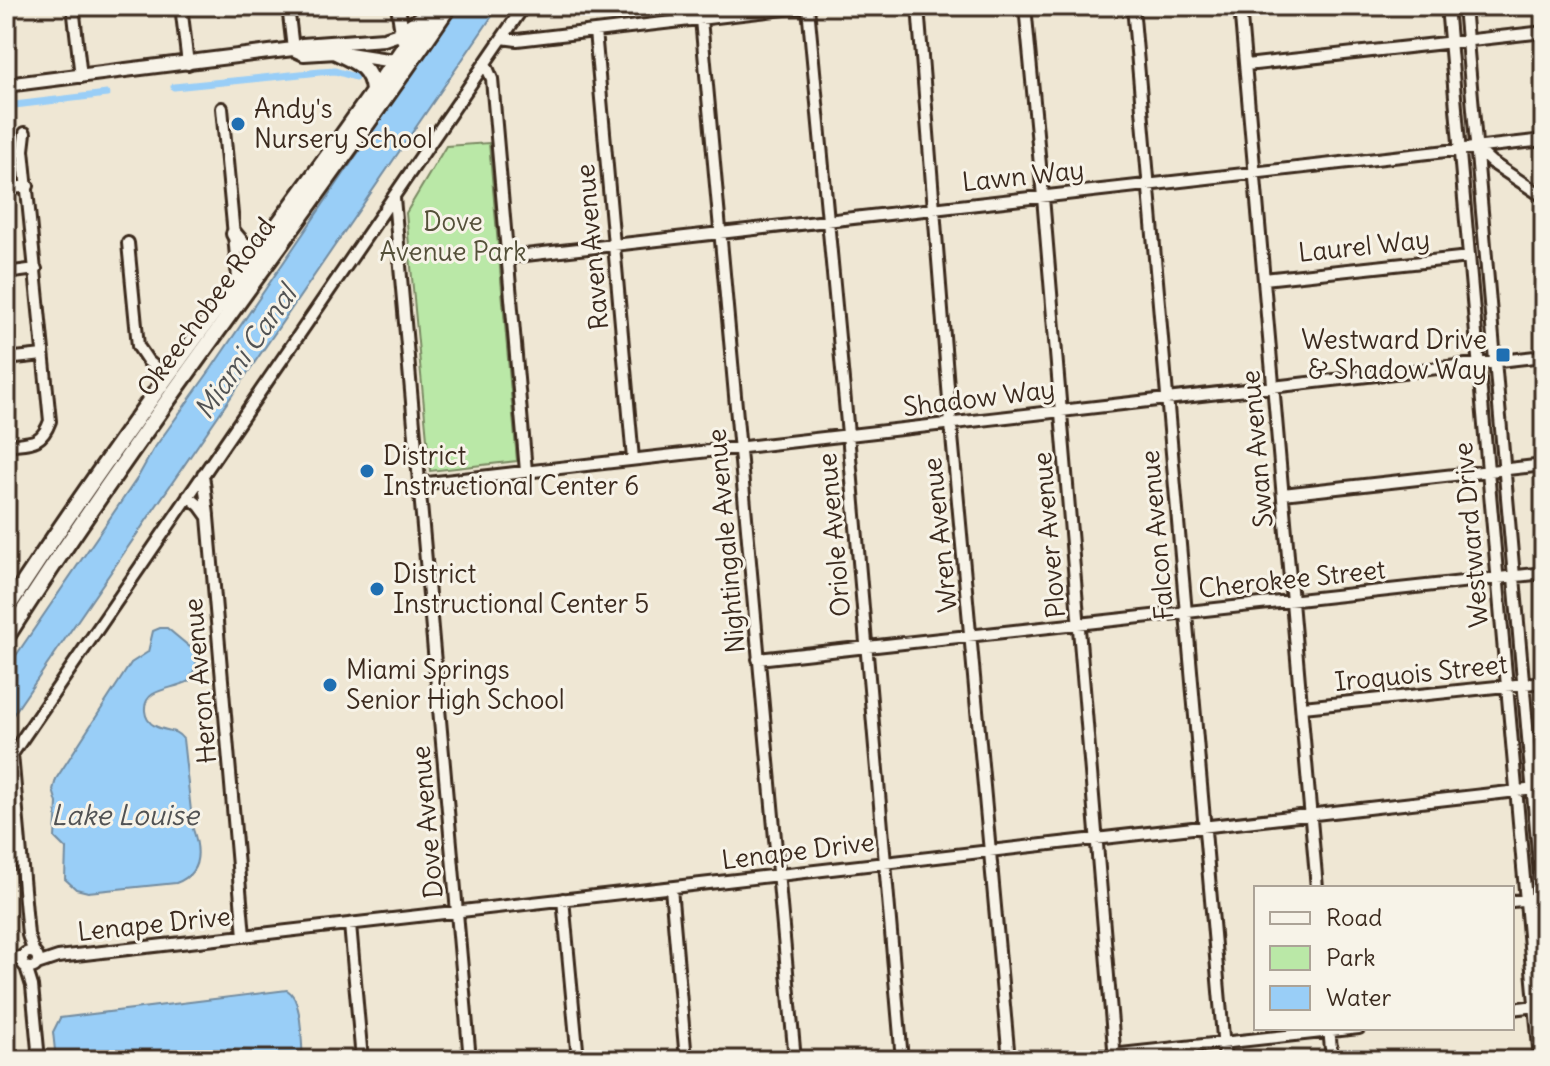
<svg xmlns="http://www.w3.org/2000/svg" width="1550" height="1066" font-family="Delius,sans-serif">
<rect width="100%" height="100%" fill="#efe7d4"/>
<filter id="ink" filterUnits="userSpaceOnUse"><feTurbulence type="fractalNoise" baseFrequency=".0125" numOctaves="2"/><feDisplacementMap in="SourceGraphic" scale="16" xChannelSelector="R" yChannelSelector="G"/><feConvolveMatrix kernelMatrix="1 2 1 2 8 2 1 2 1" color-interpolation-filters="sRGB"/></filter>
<g filter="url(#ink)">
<path fill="#bae8a7" stroke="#7a8962" stroke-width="2" d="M489,143L517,461L430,471L406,213L446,146Z"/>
<path fill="#99cef7" stroke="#738ca0" stroke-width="2" d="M458,6H499L6,725V670L138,477L153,450L211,369Z
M160,628H167L197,653L196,666L189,681C178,687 163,688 153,694C141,702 143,720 155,726C166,732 175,728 183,739L193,829C201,852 201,874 176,883L88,892L76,889L65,879L66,849L55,838L57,803L53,790L56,779L131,663L148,652L153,631Z
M287,990C303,999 301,1042 303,1060H56L53,1032L60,1018Z"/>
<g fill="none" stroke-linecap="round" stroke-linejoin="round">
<path stroke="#99cef7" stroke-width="7" d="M174,87L320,72L335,71L355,77
M6,106L107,94"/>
<g stroke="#3b2a1e" stroke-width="16">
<path id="minor" d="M73,6L81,77
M181,6L188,64
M288,6L293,49
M918,6L951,425L1009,1060
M1025,6L1043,197L1115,1060
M1133,6L1225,1060
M1240,6L1317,888
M1447,6L1540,1060
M1464,6L1544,920
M808,7L848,434L902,1060
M701,19L795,1060
M595,31L633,459
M502,38L517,40L811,6
M485,63L492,79L526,471
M1246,65L1544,32
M222,108L238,278
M1476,148L1491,162L1544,197
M6,189L28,186
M394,198L470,1060
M128,243L138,346L148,361L167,377
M508,257L1544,140
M6,273L36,269
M1264,279L1469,257
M6,359L43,355
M6,445C29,442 41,446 50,421L23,150L25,133
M203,474L208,515
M419,484L1544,356
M1283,494L1544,465
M188,496L200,506L208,517L244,936
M758,659L1544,573
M1303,707L1544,682
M12,754L28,935L34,953
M6,763L524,6
M671,888L686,1060
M563,899L578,1060
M1512,901L1530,899
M350,924L362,1060
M22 960a8 8 0 1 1 16 0a8 8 0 1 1-16 0Z
M6,962L23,956
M37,964L58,957L1544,788
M26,967L32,986L39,1060
M1512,1009L1544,1005
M1329,1028L1332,1060
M1066,1060L1359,1028"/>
</g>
<g stroke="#3b2a1e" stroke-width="18">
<path id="major" d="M398,6L403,39
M293,49L304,54L336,52L400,62
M6,85L293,49L302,45L384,39L396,35L420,18"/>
</g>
<g stroke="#3b2a1e" stroke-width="20">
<path id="highway" d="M336,52C356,62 371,67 373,91
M234,234L244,246L261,247
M6,610C139,403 295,211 432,6
M6,638C144,421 305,219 449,6"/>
</g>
<use href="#minor" stroke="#f7f3e8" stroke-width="10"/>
<use href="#major" stroke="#f7f3e8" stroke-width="12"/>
<use href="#highway" stroke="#f7f3e8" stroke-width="14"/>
</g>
</g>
<g fill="#1f6fb2" stroke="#f7f3e8" stroke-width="3">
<circle cx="238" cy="124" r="8"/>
<rect x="1495" y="347" width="16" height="16" rx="4"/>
<circle cx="367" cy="471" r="8"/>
<circle cx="377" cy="589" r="8"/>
<circle cx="330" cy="685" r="8"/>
</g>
<g text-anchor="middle" stroke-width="6" stroke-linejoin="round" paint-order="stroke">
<g font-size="26" fill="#3b2a1e" stroke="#f7f3e8" text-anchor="start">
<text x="254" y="118">Andy's<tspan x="254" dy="30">Nursery School</tspan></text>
<text x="1487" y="349" text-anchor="end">Westward Drive<tspan x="1487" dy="30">&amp; Shadow Way</tspan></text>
<text x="383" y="465">District<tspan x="383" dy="30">Instructional Center 6</tspan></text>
<text x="393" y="583">District<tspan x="393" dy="30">Instructional Center 5</tspan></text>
<text x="346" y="679">Miami Springs<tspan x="346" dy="30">Senior High School</tspan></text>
</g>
<g font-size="26" fill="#3b2a1e" stroke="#f7f3e8">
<text transform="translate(1023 176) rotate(-6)" y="9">Lawn Way</text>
<text transform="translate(1364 246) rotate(-6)" y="9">Laurel Way</text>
<text transform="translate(592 247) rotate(-95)" y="9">Raven Avenue</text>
<text transform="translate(206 307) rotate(-54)" y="9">Okeechobee Road</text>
<text transform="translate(979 398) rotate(-7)" y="9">Shadow Way</text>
<text transform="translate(1257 449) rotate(-95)" y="9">Swan Avenue</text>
<text transform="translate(834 535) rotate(-95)" y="9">Oriole Avenue</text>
<text transform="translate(940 535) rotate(-96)" y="9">Wren Avenue</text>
<text transform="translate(1049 535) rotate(-95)" y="9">Plover Avenue</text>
<text transform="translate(1157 535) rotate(-95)" y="9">Falcon Avenue</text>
<text transform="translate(1471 535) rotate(-95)" y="9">Westward Drive</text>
<text transform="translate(726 541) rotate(-95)" y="9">Nightingale Avenue</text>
<text transform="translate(1292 579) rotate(-6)" y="9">Cherokee Street</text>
<text transform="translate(1421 673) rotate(-6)" y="9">Iroquois Street</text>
<text transform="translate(200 681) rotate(-95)" y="9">Heron Avenue</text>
<text transform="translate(427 822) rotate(-95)" y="9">Dove Avenue</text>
<text transform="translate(798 851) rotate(-7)" y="9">Lenape Drive</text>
<text transform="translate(154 924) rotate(-6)" y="9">Lenape Drive</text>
</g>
<g font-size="26" fill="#545039" stroke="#f7f3e8">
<text x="453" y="231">Dove<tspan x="453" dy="30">Avenue Park</tspan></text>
</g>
<g font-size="28" font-style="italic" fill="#525354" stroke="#f7f3e8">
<text transform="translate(245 352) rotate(-55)" y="10">Miami Canal</text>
<text x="125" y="825">Lake Louise</text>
</g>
</g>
<rect width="1550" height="1066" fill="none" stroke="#f7f3e8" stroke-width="32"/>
<rect x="16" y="16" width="1518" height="1034" fill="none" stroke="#3b2a1e" stroke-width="3" filter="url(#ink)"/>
<rect x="1254" y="886" width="260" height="144" fill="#f7f3e8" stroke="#aca397" stroke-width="2"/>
<rect x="1270" y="912" width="40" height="12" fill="#f7f3e8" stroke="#aca397" stroke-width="2"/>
<text x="1326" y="926" font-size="24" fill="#3b2a1e">Road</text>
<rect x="1270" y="946" width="40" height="24" fill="#bae8a7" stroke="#aca397" stroke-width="2"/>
<text x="1326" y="966" font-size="24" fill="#3b2a1e">Park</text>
<rect x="1270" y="986" width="40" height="24" fill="#99cef7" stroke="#aca397" stroke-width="2"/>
<text x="1326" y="1006" font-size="24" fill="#3b2a1e">Water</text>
</svg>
